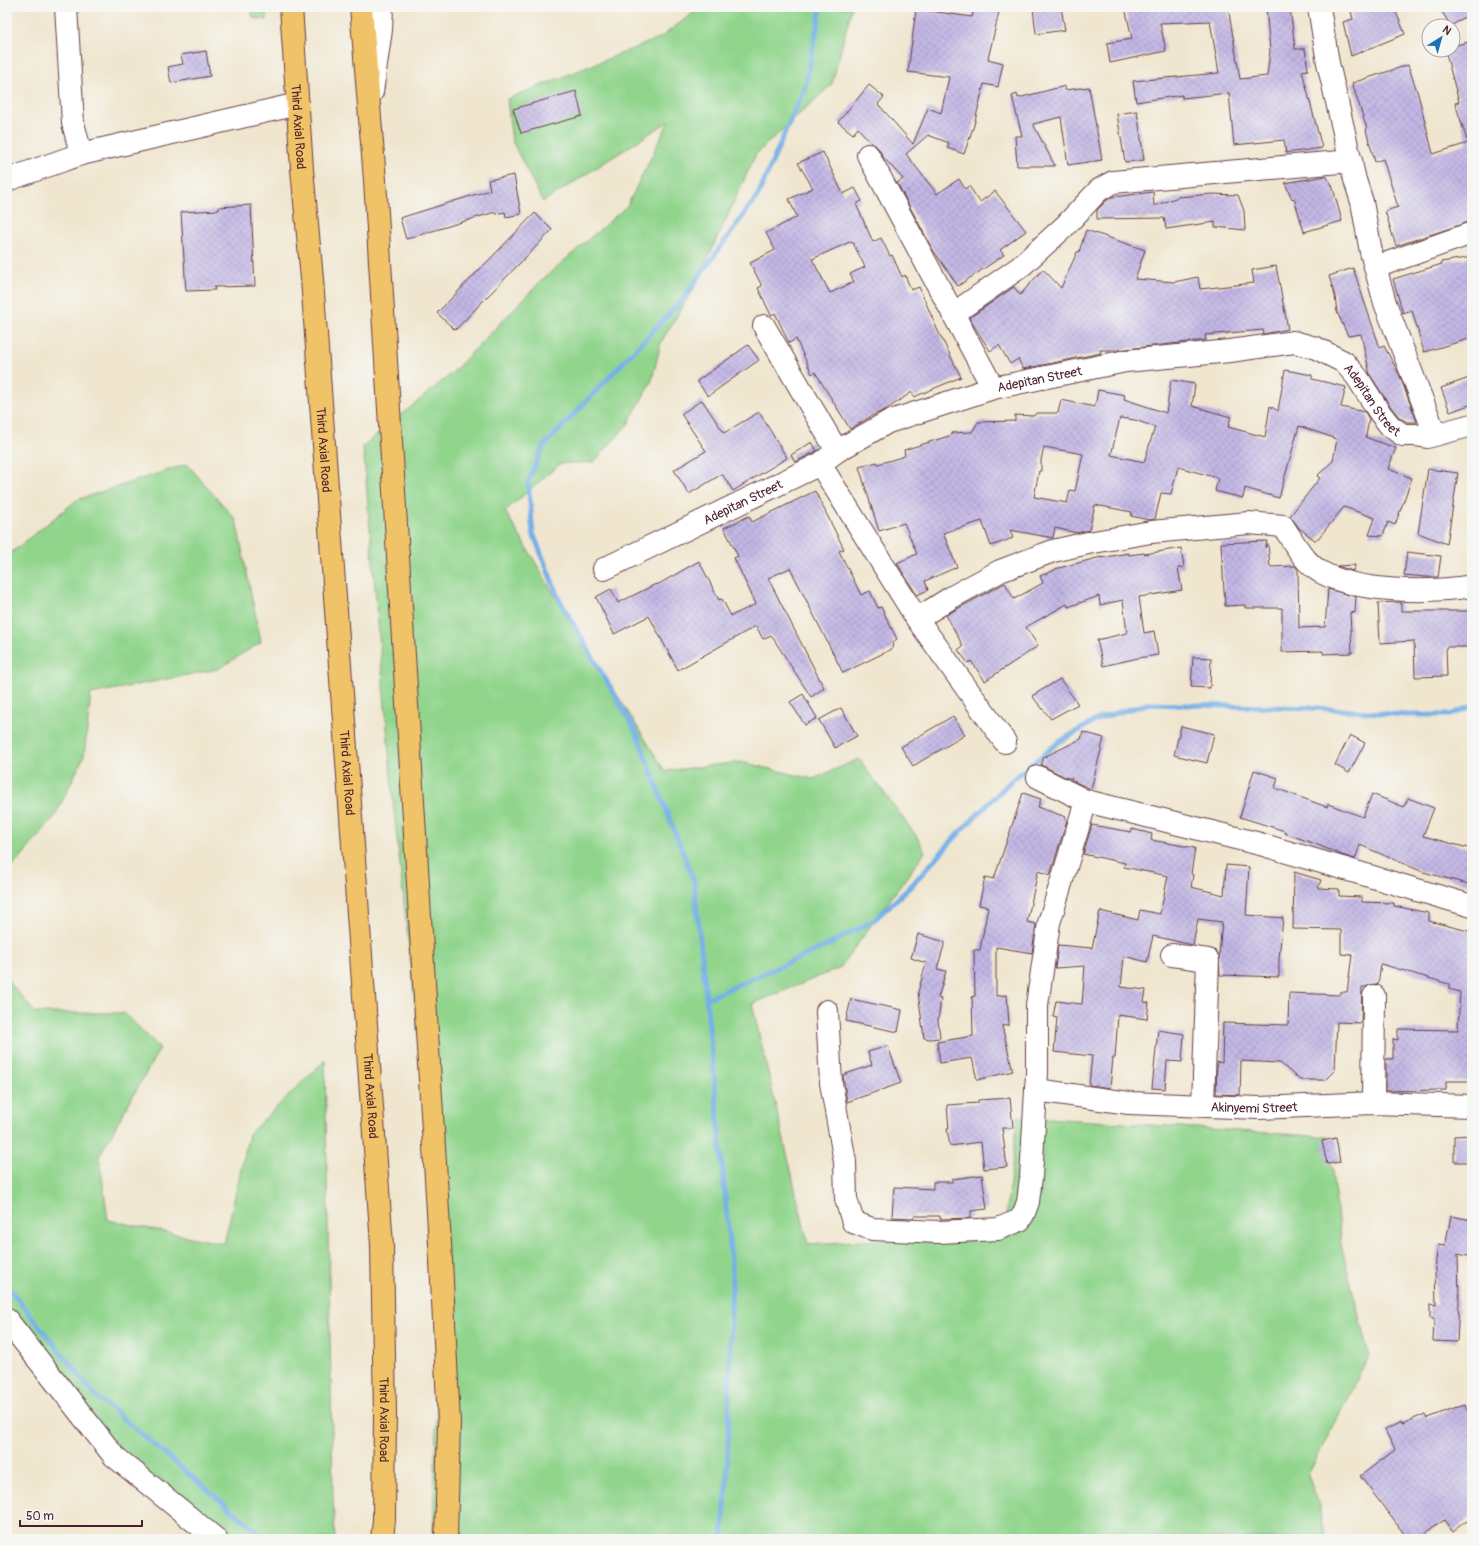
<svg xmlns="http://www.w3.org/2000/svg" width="1479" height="1546" font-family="Pangolin,sans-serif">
<defs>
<pattern id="building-cross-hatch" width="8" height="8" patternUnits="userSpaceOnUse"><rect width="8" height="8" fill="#c2b7e5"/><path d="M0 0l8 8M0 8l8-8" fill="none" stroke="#a89dc5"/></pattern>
</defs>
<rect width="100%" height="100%" fill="#f6f6f2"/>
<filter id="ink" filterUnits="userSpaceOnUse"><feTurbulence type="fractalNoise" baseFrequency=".025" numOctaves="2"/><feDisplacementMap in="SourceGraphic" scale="8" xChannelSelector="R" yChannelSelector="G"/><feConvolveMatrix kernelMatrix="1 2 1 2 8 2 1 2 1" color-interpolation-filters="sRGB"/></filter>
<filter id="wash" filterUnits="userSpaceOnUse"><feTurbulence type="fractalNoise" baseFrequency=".012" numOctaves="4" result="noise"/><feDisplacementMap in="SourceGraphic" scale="16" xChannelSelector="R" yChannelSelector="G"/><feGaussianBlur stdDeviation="0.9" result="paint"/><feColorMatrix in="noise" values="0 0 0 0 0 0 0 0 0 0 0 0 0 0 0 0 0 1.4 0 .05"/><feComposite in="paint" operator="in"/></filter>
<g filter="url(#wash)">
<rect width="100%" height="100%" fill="#f0e6cf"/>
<path fill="#91d58d" stroke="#6e7a5c" d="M251,7H266L267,20L253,18Z
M701,7H852L832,84L756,154L693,290L661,342L652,380L628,424L594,462L560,464L505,511L551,589L665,771L741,762L813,779L859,759L917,837L925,852L840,968L752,1004L808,1244L1004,1233L1018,1116L1328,1137L1341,1245L1369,1356L1308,1475L1319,1505L1324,1539H433L441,1238L394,811L363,446L450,375L543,279L627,206L669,121L543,202L512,141L507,99L660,38Z
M187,464L236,520L261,642L218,669L91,694L84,756L55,816L7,874V556L77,500Z
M7,979L35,1013H124L160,1048L99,1156L108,1220L224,1244L249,1134L325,1060L333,1494L335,1539H221L122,1459L7,1314Z"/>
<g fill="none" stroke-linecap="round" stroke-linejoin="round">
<path stroke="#76b0e7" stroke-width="5" d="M706,999L824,947L874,920L909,888L960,832L1011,781L1059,742L1100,718L1147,704L1317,708L1405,715H1450L1472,706
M7,1286L96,1396L266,1539
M722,1539L727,1484L732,1272L714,1075L694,881L636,732L559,599L533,533L528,482L543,447L682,300L758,195L806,84L821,7"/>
</g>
<g id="blocks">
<path fill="url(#building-cross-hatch)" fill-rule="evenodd" d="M974,7L999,12L988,59L1003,63L998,87L984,84L974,125L964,154L947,148L949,143L928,135L906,154L937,194L959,179L965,189L969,186L980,202L995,191L1026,231L1000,250L1004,255L958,286L933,250L897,183L903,179L883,157L879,149L875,145L871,143L858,128L853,134L838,122L869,85L884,97L878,104L913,144L928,108L941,113L949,77L908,72L916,9L972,17Z
M1040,7H1061L1065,30L1036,34L1033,8Z
M1125,7H1228L1240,79L1267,76L1270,51L1266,7H1290L1295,49H1305L1308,70L1302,71L1322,148L1286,153L1284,140L1234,145L1229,93L1182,98V95L1136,102L1133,81L1219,73L1210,21L1160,23L1166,51L1110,63L1107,43L1132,39Z
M1350,7H1394L1405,34L1351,56L1343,22L1353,19Z
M1439,7H1472V12L1451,26Z
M1472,41V221L1396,246L1385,211L1398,207L1383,159L1375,162L1366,130L1367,129L1352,83L1408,65L1418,94L1433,154L1468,143L1455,103L1459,102L1445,50H1453V46Z
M206,51L210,76L171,83L168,67L183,64L181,55Z
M1065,86V90L1089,87L1102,160L1068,165L1061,117L1033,124L1055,166H1017L1015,136H1022L1012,96L1017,94L1018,98Z
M576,91L582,116L521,133L513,109Z
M1137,111L1144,160L1125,162L1117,114Z
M823,152L843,194L855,188L862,201L856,204L873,242L881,238L890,256L892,255L902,277L905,275L911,290L919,287L938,331L961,377L914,397L912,392L887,409L875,414L850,429L815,372L812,374L796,339L789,343L775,313L771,315L758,288L762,286L750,263L775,250L766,233L797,217L789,199L813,188L798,163ZM852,241L865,267L850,274L854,282L830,293L812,259Z
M514,175L521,214L506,217L505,212L495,214V212L406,239L400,218L490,190L488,180Z
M1326,176L1332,185L1342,221L1304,232L1294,198L1292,199L1285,183Z
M1153,192L1154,206L1178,197L1212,194L1238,195L1244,211L1245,230L1215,227V222L1166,229L1164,218L1097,219V210L1107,200L1113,197Z
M251,205L255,286L214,287L215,290L186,291L181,212L219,210V207Z
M535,213L552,230L455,330L437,313Z
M1086,230L1145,250L1135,279L1174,282L1198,277L1200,289L1254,283L1252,270L1276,266L1288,329L1264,334L1263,330L1205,335L1206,340L1118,350H1100L1101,353L1077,358V357L1072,359L1023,369L1018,359L1010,364L999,345L990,351L969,318L1014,287L1020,295L1043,269L1061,288L1077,252H1079Z
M1472,257V338L1424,352L1412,310L1403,313L1393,279L1442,264L1441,262Z
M1353,268L1380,348L1384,346L1399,374L1417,422H1407L1400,418L1390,406L1370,375L1361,334L1348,336L1337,312L1335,296L1329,276Z
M748,345L759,360L708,396L697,381Z
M1285,370L1312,375V379L1346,387L1341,407L1365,412L1369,419L1366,436L1365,437L1396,448L1388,469L1412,478L1395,525L1388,522L1383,536L1369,535L1375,518L1344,507L1316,541L1299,528L1290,516L1320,478L1317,476L1333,461L1337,439L1299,426L1279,498L1245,488L1243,498L1215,491L1218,478L1178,467L1171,494L1161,493L1155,519L1149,520L1131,516L1132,512L1095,505L1089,530L1077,533L1055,528L1053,538L1010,530L1013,538L991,546L982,521L943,533L957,567L925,581L928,590L917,595L897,563L917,554L904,523L879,531L859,467L877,462L878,464L905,456L904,450L952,435V433L972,432L978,422L1015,421V415L1034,416L1036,413H1058L1061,400L1095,407L1098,390L1125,395L1124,399L1166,413L1171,380L1195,384L1192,406L1231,417L1228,427L1265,437L1270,406L1278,411ZM1120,418L1135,420L1155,427L1144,462L1111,455ZM1044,447L1083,454L1075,491L1070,490L1067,503L1034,497L1039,471H1041V460Z
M1472,377V404L1450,412L1441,388Z
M702,400L724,433L759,412L787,458L733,491L722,474L689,494L674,470L706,451L681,414Z
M812,442L817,451L795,462L791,455Z
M1428,469L1458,473L1447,544L1418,533Z
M815,491L844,549L839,551L861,595L870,591L878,608L881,607L897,639L893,642L892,649L843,673L790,568L768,578L824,688L811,697L771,635L763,639L756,626L678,670L649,616L614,634L596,597L611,589L618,603L656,584L657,585L699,561L719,600L722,599L731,616L756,604L734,558L738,556L724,528L749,516L752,522Z
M1267,541L1265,548L1268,544L1270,567L1295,566L1298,570L1299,628L1325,627L1328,589L1356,597L1355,613L1350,612L1352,653L1323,654V651L1282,652V608H1245V605L1225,606L1221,543Z
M1181,548L1184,567L1178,568L1182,590L1139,597L1144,633L1154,631L1158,655L1138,658L1103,666L1097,640L1127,633L1123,600L1100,605L1099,596L1068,607L1067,604L1026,627L1038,646L985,681L971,661L968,663L958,650L963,646L946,615L1005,583L1014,599L1043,583L1040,576L1055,570V569L1101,557V558L1128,553L1129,555L1144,553L1145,554Z
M1407,552L1441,556L1438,577H1426L1404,575Z
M1355,565L1353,571L1337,566Z
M1401,602V611H1472V647H1446L1447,676L1415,677L1414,641L1380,643L1378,603Z
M1193,657L1211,658L1210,688L1191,687Z
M1060,679L1078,704L1051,719L1032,696Z
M803,694L817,718L805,725L790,702Z
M841,708L857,736L835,748L819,720Z
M953,716L965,735L913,766L901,747Z
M1181,726L1214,734L1207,763L1174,755Z
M1083,732L1104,738L1091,789L1071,780L1072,778H1067L1041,765L1044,757L1081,739Z
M1350,735L1365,743L1349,773L1335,765Z
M1254,770L1278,778L1275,788L1327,807L1328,804L1363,817L1372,794L1404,807L1408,798L1434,808L1423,836L1472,849V885L1423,872L1360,845L1355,859L1342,855L1313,843L1284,833L1285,831L1240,817Z
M1023,793L1041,799L1038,807L1066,817L1065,819L1067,820L1050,875L1038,871L1027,922L1036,924L1032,953L996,947V996L1007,995L1009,1025L1002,1026L1013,1071L977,1080L972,1058L940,1063L937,1042L973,1036L972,997L975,996L974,950H980L988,907L979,905L985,877L994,879Z
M1092,825L1131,832L1132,829L1152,834L1151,840L1195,848L1191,874L1193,875L1191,887L1224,895L1226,865L1249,867L1246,915L1283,918L1279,958V977L1220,975L1219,955L1222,922L1198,919L1193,945L1153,936L1147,962L1124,956L1121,987L1146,990L1144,1002L1149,1003L1147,1019L1118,1015L1115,1058H1113L1110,1088L1089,1085L1092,1056L1054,1052L1057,1018L1053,1017L1056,1001L1082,1004L1085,966L1055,968L1058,945L1092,948L1100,911L1138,920L1140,910L1160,914L1168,876L1124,867L1125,863L1083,854Z
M1294,872L1321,880L1318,888L1339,889V896L1362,897V902L1394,903V906L1429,913V921L1472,932V1081H1446V1090L1386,1091V1059H1393V1039L1398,1040V1029L1458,1030L1460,992L1449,989V984L1381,964L1378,985L1374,984L1365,987H1362L1361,1023L1337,1022L1335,1070L1325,1080H1300L1280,1063L1241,1061L1240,1095L1216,1094L1217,1062L1222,1063L1223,1023L1288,1025L1289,993L1340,995V992H1347L1352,955L1341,954V930L1293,929Z
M918,934L945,942L937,969L946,971L938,998L941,999L938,1021L940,1038L930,1039L924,1038L918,992L926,963L911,958Z
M851,999L902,1010L898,1032L846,1021Z
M1158,1030L1184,1034L1182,1062L1167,1061L1165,1089L1152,1088Z
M888,1046L901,1083L847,1102L843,1075L872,1065L868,1052Z
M1010,1098L1013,1128H1002L1007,1167L984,1169L981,1142L950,1146L947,1129H949L947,1105L978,1103V1100Z
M1472,1135V1162H1454V1136Z
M1336,1138L1340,1162L1327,1164L1322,1141Z
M982,1175L987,1209L971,1211V1218L940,1219V1216H914L913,1218L892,1217L894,1187L933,1189V1182H952V1179Z
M1451,1216L1472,1220V1257L1458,1254L1459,1302L1457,1342L1433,1341L1434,1319H1430V1304L1436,1305L1435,1268L1438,1245L1445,1246Z
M1465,1404L1472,1421V1517L1453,1532L1444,1520L1418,1539H1408L1360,1476L1395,1450L1385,1430L1401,1422L1402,1424L1425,1414L1427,1418Z"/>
</g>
</g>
<g filter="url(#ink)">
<use href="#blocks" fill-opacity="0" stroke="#633d44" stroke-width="1"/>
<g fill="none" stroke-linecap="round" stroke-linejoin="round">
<g stroke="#633d44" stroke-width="24">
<g id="minor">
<path d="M66,7L73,123L81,154"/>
<path d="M1319,7L1328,63L1355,180L1362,202L1371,252L1385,303L1435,434"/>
<path d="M372,92L381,30L382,7"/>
<path d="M868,155L993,388"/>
<path d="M7,180L81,154L298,104"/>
<path d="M1376,267L1472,233"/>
<path d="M953,314L1020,267L1064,227L1099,190L1113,182L1351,161"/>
<path d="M764,326L837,451"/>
<path d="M820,464L917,619L1005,742"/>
<path id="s1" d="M604,569L820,464L837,451L888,422L993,388L1126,361L1230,351L1294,342L1316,348L1344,362L1357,377L1380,413L1391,427L1403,435H1415L1427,437L1472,425"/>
<path d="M917,619L952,597L1000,571L1053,551L1088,543L1151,532L1249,523L1283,526C1293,541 1303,561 1319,571C1356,593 1430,593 1472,586"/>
<path d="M1038,777L1086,801L1260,844L1472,906"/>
<path d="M1172,955L1208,960L1203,1105"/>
<path d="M827,1011L831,1083L845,1162L846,1199L853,1222L872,1229L939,1232L998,1229L1020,1220L1024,1213L1028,1202L1031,1177L1037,1073V1005L1049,923L1086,801"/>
<path id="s2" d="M1036,1090L1129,1103L1259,1108L1373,1103L1472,1106"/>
<path d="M1373,1103L1374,996"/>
<path d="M7,1320L114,1456L216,1539"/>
</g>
</g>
<g stroke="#633d44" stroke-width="24">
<g id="highway">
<path id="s3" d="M291,7L302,169L312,279L382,1245L385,1413L384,1520L382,1539"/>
<path d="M361,7L375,180L441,1261L449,1423L446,1539"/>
</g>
</g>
<use href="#minor" stroke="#fff" stroke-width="22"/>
<use href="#highway" stroke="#f1c369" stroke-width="22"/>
</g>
</g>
<g text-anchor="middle" stroke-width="3" stroke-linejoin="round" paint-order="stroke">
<g font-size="13" fill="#4a1f2b" stroke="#f6f6f2">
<text dy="5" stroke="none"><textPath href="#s3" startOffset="120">Third Axial Road</textPath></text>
<text dy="5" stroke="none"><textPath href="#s1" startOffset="478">Adepitan Street</textPath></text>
<text dy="5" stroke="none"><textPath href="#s1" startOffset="837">Adepitan Street</textPath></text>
<text dy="5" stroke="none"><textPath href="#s3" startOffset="444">Third Axial Road</textPath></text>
<text dy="5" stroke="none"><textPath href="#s1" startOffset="154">Adepitan Street</textPath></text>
<text dy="5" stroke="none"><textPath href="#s3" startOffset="768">Third Axial Road</textPath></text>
<text dy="5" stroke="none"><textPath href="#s3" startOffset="1092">Third Axial Road</textPath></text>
<text dy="5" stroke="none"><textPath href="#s2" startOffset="219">Akinyemi Street</textPath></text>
<text dy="5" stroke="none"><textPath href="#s3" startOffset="1416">Third Axial Road</textPath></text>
</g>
</g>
<rect width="1479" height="1546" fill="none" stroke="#f6f6f2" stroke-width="24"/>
<g transform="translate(1441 38) rotate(37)"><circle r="19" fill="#f6f6f2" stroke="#b1a0a2"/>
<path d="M0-3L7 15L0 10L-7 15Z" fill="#1f6fb2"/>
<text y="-6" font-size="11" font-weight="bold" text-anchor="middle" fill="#4a1f2b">N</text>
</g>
<path d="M20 1520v6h122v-6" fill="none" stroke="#4a1f2b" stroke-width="2"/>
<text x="26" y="1520" font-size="12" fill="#4a1f2b" stroke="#f6f6f2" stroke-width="3" paint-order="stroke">50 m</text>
</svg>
